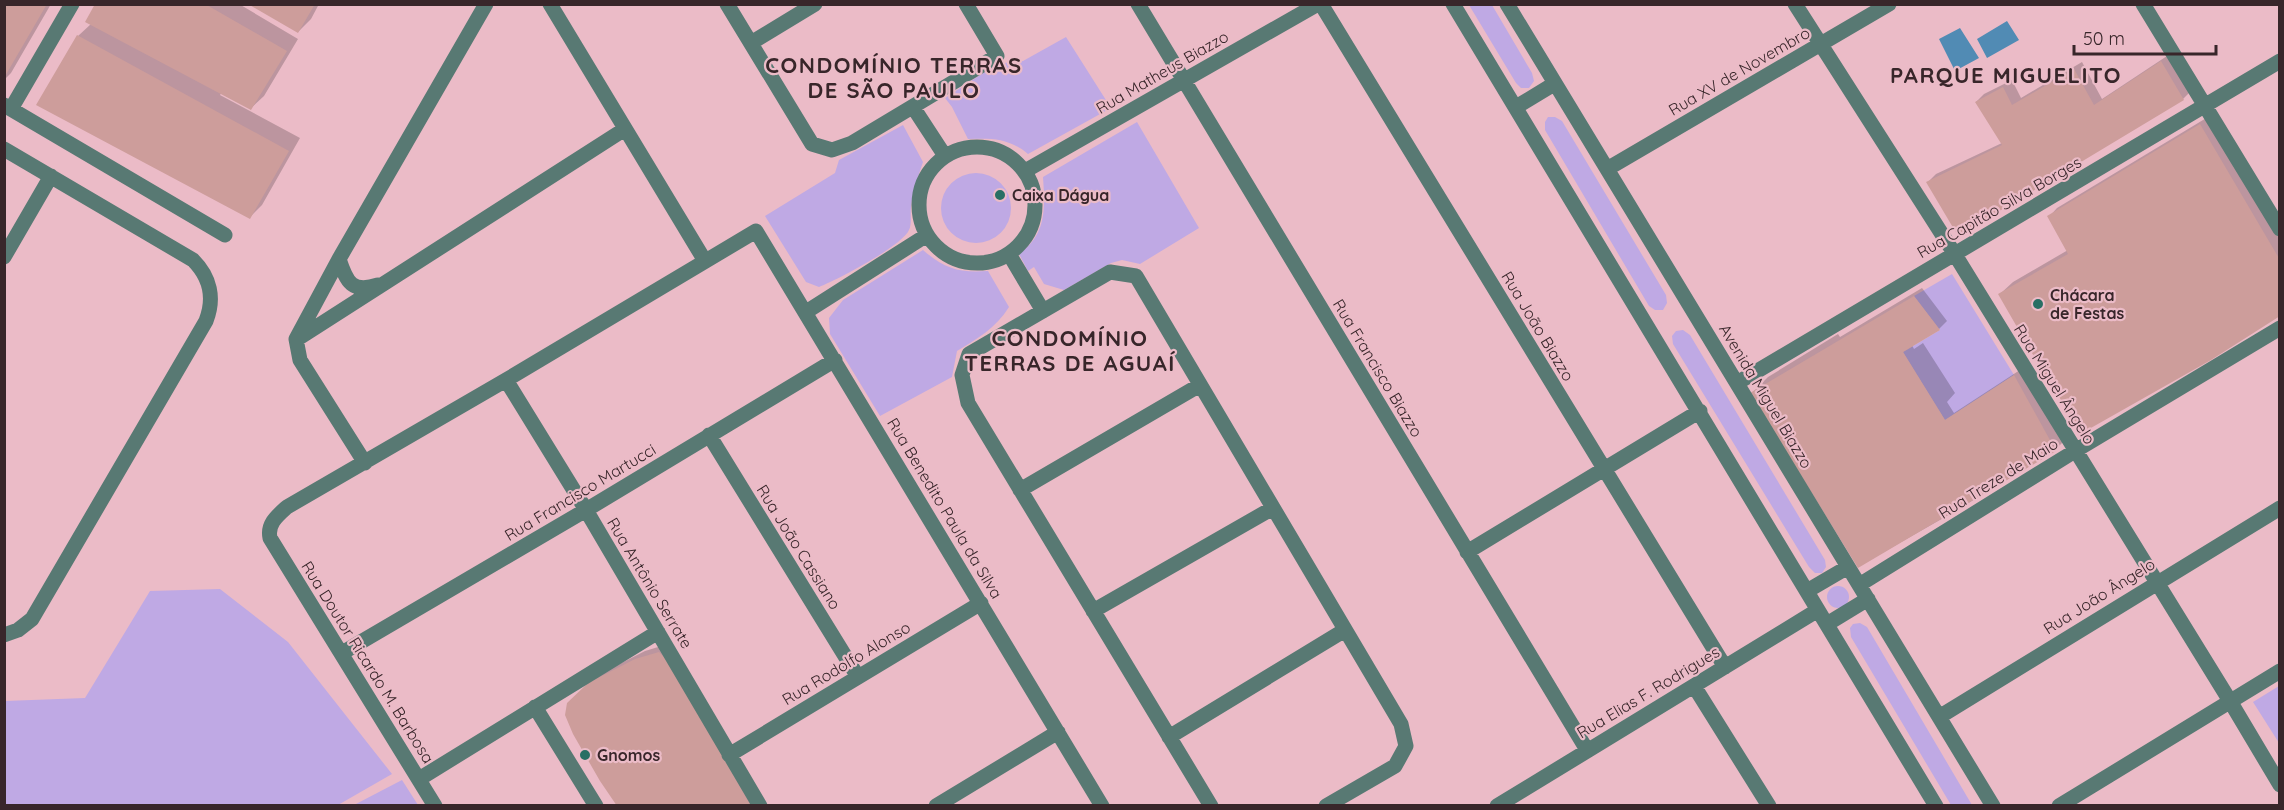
<svg xmlns="http://www.w3.org/2000/svg" width="2284" height="810" font-family="Quicksand,sans-serif">
<rect width="100%" height="100%" fill="#ebbbc7"/>
<path fill="#bfa9e4" d="M1469,5H1492L1532,73L1534,81L1529,88H1521L1516,83Z
M1066,37L1111,108L1028,154C1009,138 992,138 968,139L952,107L945,98L991,68L1004,63L1023,61Z
M1548,117H1555L1562,121L1666,295L1667,303L1663,310H1655L1649,306L1545,130V122Z
M1137,122L1199,228L1140,264L1122,260L1111,263L1064,290L1044,284L1034,267L1028,271L1019,254C1047,234 1045,208 1043,177Z
M903,125L923,162C918,177 913,191 911,207C910,214 912,224 909,230C902,246 837,280 819,287L806,282L765,216L835,173L839,160Z
M941 208a35 35 0 1 1 70 0a35 35 0 1 1-70 0Z
M923,250C945,269 959,273 988,271L1009,307C996,328 977,339 957,351L952,377L880,416L830,334L829,318L843,300Z
M1952,274L2014,375L1945,420L1903,352L1940,330L1914,296Z
M1683,330L1690,335L1825,560L1826,567L1822,573H1815L1809,567L1673,344L1672,336L1676,331Z
M1827 597a11 11 0 1 1 22 0a11 11 0 1 1-22 0Z
M220,589L288,642L392,774L338,805H5V701L85,698L150,591Z
M1860,623L1867,627L1972,805H1951L1851,637L1850,628L1853,624Z
M2279,686V743L2253,702Z
M402,780L418,805H354Z"/>
<path fill="#518bb4" d="M2007,21L2019,40L1987,58L1977,39Z
M1960,28L1979,58L1955,71L1939,39Z"/>
<path fill="#0003" d="M4,4H51L11,73L4,80Z
M97,4H239L298,39L264,96L251,108L222,92L220,95L300,138L262,205L250,217L78,36L91,24Z
M251,4H319L311,19L298,32Z
M2170,54L2191,91L2183,99L1958,233L1928,182L1936,174L2002,143L1976,102L1984,94L2012,80L2021,98L2082,62L2102,99Z
M2208,117L2280,237V315L2000,294L2013,282L2068,250L2049,217L2057,208Z
M1922,288L1947,321L1939,329L1912,345L1914,349L1923,343L1955,393L1947,402L1954,413L2023,368L2063,442L2055,450L1954,512L1859,566L1752,393L1768,377L1838,334L1840,337Z
M668,644L764,806H618L566,714L598,675L645,651Z"/>
<path fill="#cd9d9b" d="M4,4H47L4,78Z
M95,4H205L287,51L251,110L85,22Z
M248,4H315L298,33Z
M77,35L289,151L250,219L36,105Z
M2161,61L2184,100L1958,236L1926,182L2002,145L1975,102L2003,87L2012,105L2074,69L2094,105Z
M2200,124L2280,260V316L2211,360L2082,433L2040,367L1998,294L2068,254L2047,216Z
M1914,296L1940,330L1903,352L1945,420L2014,375L2056,451L1858,568L1750,393Z
M659,652L669,662L751,806H617L600,781L573,734L565,715L567,703L588,683L635,659Z"/>
<g fill="none" stroke-linecap="round" stroke-linejoin="round">
<path stroke="#587973" stroke-width="15" d="M550,4L705,261
M727,4L812,144L832,150L852,143L997,56L966,4
M1138,4L1587,750
M1321,4L1725,667
M1453,4L1936,806
M1507,4L1993,806
M1795,4L1954,253L2230,701L2280,785
M2143,4L2280,229
M751,43L815,4
M4,105L225,235
M913,107L945,156
M1516,107L1554,84
M11,109L72,4
M919 205a58 58 0 1 1 116 0a58 58 0 1 1-116 0Z
M4,149L193,260C210,277 215,298 206,321L32,619L18,630L4,635
M1607,169L1889,4
M1025,171L1318,4
M1009,254L1043,311
M4,257L51,176
M339,259C347,283 352,293 378,285
M806,312L927,235
M299,338L625,129
M506,380L586,510L760,806
M1737,383L2280,61
M709,435L858,677
M365,463L300,360L296,339L339,259L486,4
M1020,490L1200,385
M1467,552L1700,411
M1859,585L2075,451L2280,328
M1807,591L1848,567
M1093,611L1273,508
M1827,624L1868,599
M342,653L586,510L835,360
M1694,686L1769,806
M535,707L596,806
M1939,717L2280,508
M1169,737L1345,630
M729,755L981,603
M419,779L658,632
M435,806L270,538C267,524 277,516 287,507L506,380L756,231L1102,806
M936,806L1058,732
M1211,806L968,403L962,375L969,354L1110,272L1136,276L1401,724L1406,746L1395,766L1326,806
M1497,806L1818,610
M2059,806L2280,671"/>
</g>
<g fill="#286f64" stroke="#ebbbc7" stroke-width="2">
<circle cx="1000" cy="195" r="6"/>
<circle cx="2038" cy="304" r="6"/>
<circle cx="585" cy="755" r="6"/>
</g>
<g text-anchor="middle" stroke-width="4.5" stroke-linejoin="round" paint-order="stroke">
<g font-size="16" fill="#38262a" stroke="#ebbbc7">
<text transform="translate(1739 71) rotate(-30)" y="6">Rua XV de Novembro</text>
<text transform="translate(1162 72) rotate(-30)" y="6">Rua Matheus Biazzo</text>
<text transform="translate(1999 207) rotate(-30)" y="6">Rua Capitão Silva Borges</text>
<text transform="translate(1538 326) rotate(59)" y="6">Rua João Biazzo</text>
<text transform="translate(1378 368) rotate(59)" y="6">Rua Francisco Biazzo</text>
<text transform="translate(2055 384) rotate(58)" y="6">Rua Miguel Ângelo</text>
<text transform="translate(1766 396) rotate(59)" y="6">Avenida Miguel Biazzo</text>
<text transform="translate(1998 478) rotate(-32)" y="6">Rua Treze de Maio</text>
<text transform="translate(580 492) rotate(-31)" y="6">Rua Francisco Martucci</text>
<text transform="translate(945 508) rotate(59)" y="6">Rua Benedito Paula da Silva</text>
<text transform="translate(799 547) rotate(58)" y="6">Rua João Cassiano</text>
<text transform="translate(650 583) rotate(59)" y="6">Rua Antônio Serrate</text>
<text transform="translate(2099 596) rotate(-32)" y="6">Rua João Ângelo</text>
<text transform="translate(368 662) rotate(58)" y="6">Rua Doutor Ricardo M. Barbosa</text>
<text transform="translate(846 663) rotate(-31)" y="6">Rua Rodolfo Alonso</text>
<text transform="translate(1648 692) rotate(-31)" y="6">Rua Elias F. Rodrigues</text>
</g>
<g font-size="16" font-weight="bold" fill="#38262a" stroke="#ebbbc7" text-anchor="start">
<text x="1012" y="201">Caixa Dágua</text>
<text x="2050" y="301">Chácara<tspan x="2050" dy="18">de Festas</tspan></text>
<text x="597" y="761">Gnomos</text>
</g>
<g font-size="22" font-weight="bold" letter-spacing="1.5" fill="#38262a" stroke="#ebbbc7">
<text x="894" y="73">CONDOMÍNIO TERRAS<tspan x="894" dy="25">DE SÃO PAULO</tspan></text>
<text x="2006" y="83">PARQUE MIGUELITO</text>
<text x="1070" y="346">CONDOMÍNIO<tspan x="1070" dy="25">TERRAS DE AGUAÍ</tspan></text>
</g>
</g>
<rect width="2284" height="810" fill="none" stroke="#38262a" stroke-width="12"/>
<path d="M2074 45v9h142v-9" fill="none" stroke="#38262a" stroke-width="3"/>
<text x="2083" y="45" font-size="18" fill="#38262a" stroke="#ebbbc7" stroke-width="4.5" paint-order="stroke">50 m</text>
</svg>
